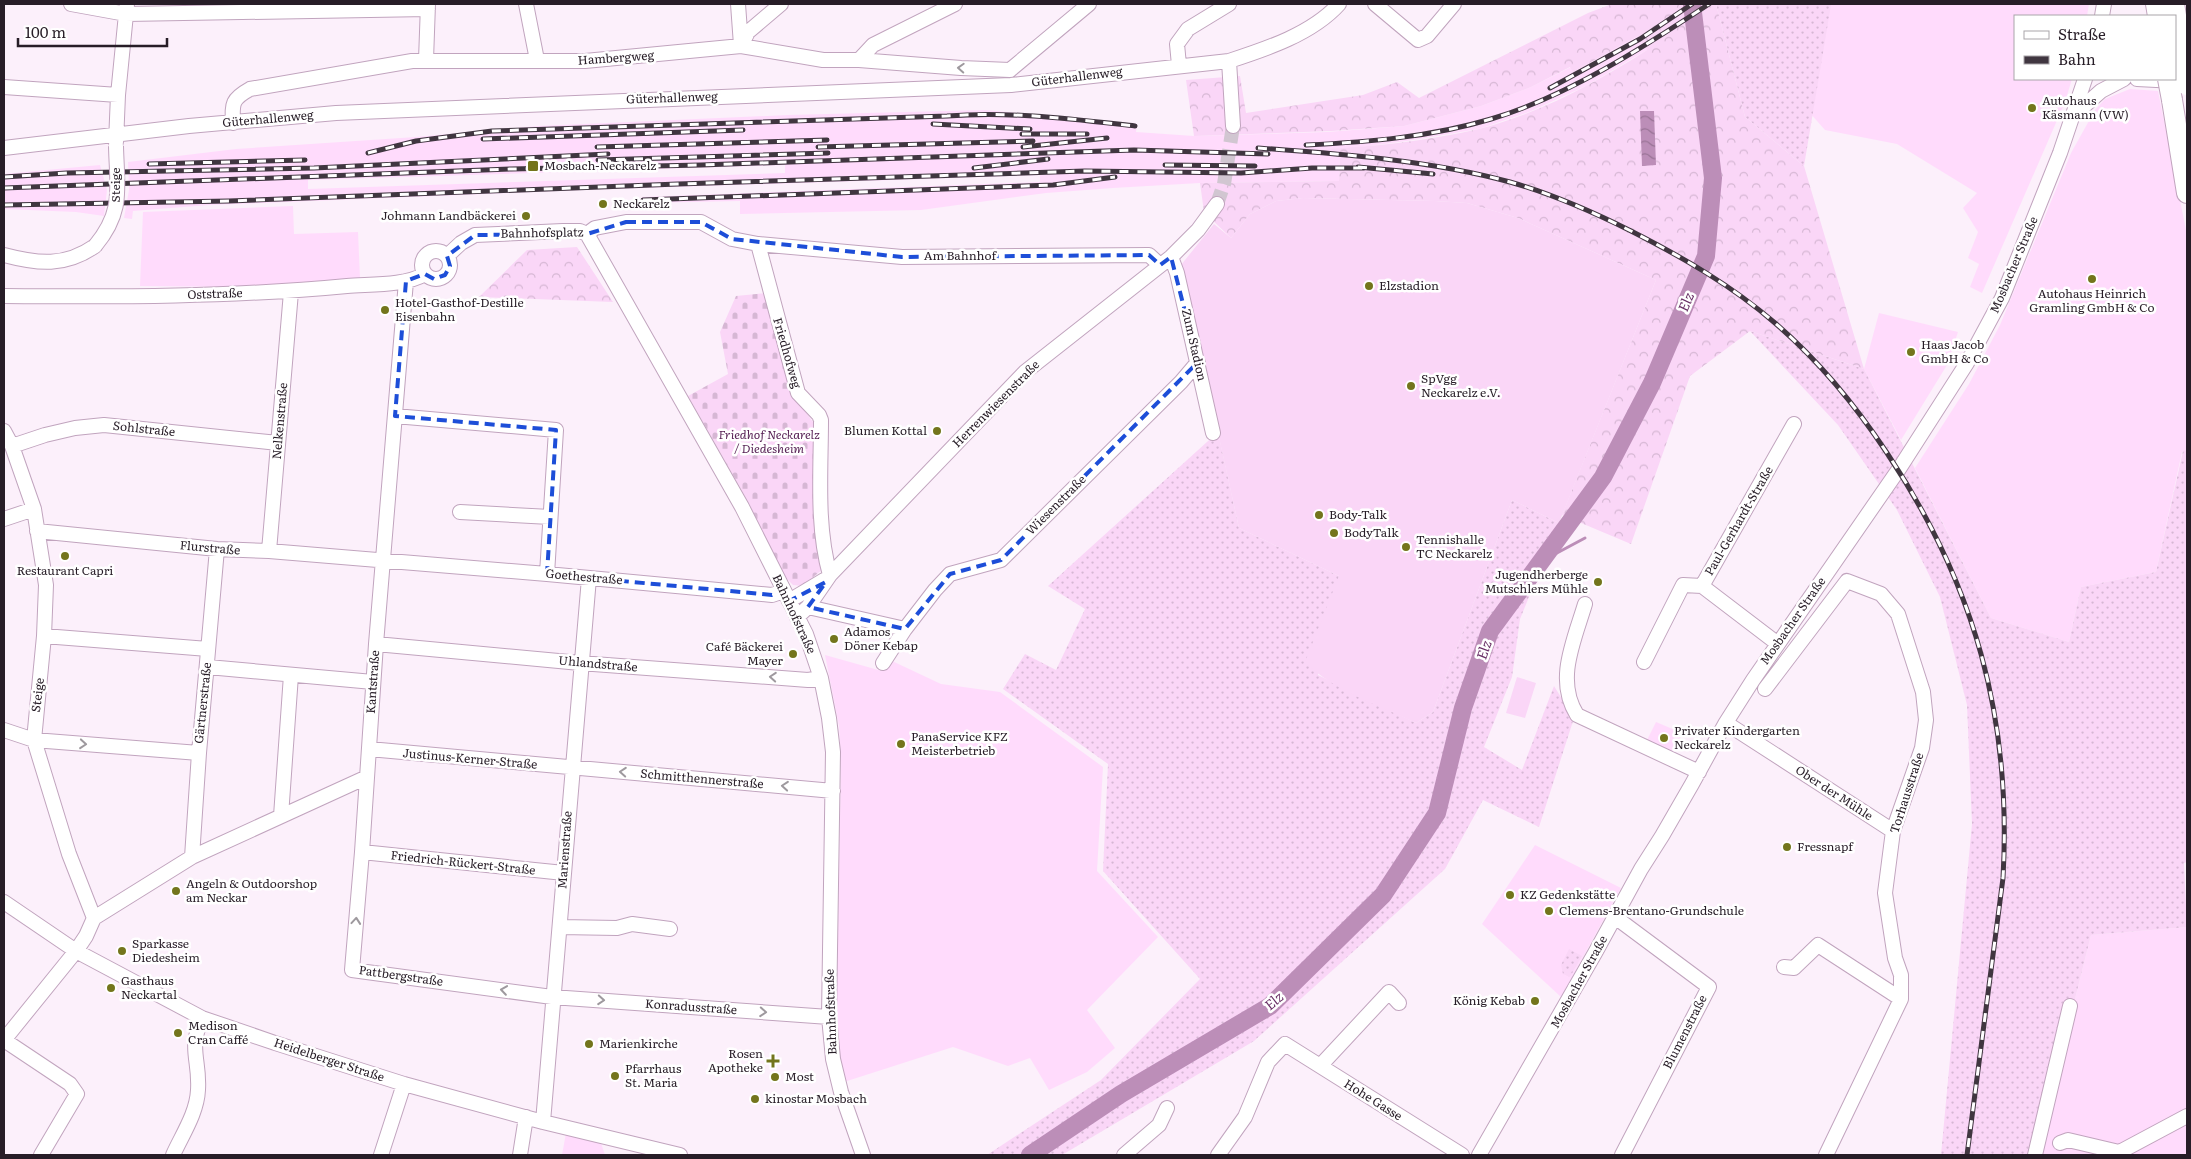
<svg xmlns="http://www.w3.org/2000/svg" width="2191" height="1159" font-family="Literata,serif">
<defs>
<pattern id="grass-dots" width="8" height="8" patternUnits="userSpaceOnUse" patternTransform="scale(1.25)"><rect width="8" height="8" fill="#fad6f7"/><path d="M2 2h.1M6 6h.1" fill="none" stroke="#d6b7d4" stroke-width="1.8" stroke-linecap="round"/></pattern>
<pattern id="forest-crowns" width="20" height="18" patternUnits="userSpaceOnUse" patternTransform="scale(1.25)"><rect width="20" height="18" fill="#fad6f7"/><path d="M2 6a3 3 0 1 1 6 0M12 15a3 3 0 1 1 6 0" fill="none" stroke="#d6b7d4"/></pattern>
<pattern id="cemetery-stones" width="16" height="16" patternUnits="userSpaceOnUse" patternTransform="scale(1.25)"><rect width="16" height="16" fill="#fad6f7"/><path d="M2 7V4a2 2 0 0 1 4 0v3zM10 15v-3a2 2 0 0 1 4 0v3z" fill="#d6b7d4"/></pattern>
<pattern id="water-waves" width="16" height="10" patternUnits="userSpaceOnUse" patternTransform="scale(1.25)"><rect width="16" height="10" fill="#bc8eb8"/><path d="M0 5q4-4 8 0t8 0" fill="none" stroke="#997396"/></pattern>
</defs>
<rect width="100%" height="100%" fill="#fcf0fb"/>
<path fill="#ffdbfc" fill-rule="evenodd" d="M2089,4L2087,16H2015V79H2072L2065,102L1982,293L1970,287L1979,264L1968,258L1978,232L1963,208L1977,193L1897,144L1825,130L1802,104L1831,5Z
M1638,36L1647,50L1586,86L1529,112L1479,129L1407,141L1353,148L1329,149L1340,151L1339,181L1200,183L1113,188L1046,193L921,210L740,214V201L642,203V197L1040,182V175L585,190L209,205L133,211L132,219L124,218L129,190L128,162L236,149L416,137L539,126L788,115L985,110L1137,124L1136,132L1194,136L1327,132L1404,126L1481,106L1531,87L1571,67L1573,72ZM785,165V173L308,189V180Z
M2130,89L2158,91L2187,235V450L2182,452L2156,572L2081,587L2069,642L1991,618L1915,468L1969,384L2000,325L2071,153L2095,110L2105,99Z
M100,165L107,190L104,216L76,212L4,209V174Z
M293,206L294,234L358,232L360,278L254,287L140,286L143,212Z
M1879,313L1958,332L1947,365L1901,440L1864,369Z
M825,655L882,671L890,660L941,684L1000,692L1103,767L1097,871L1158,937L1087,1010L1115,1048L1087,1072L1049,1090L1030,1058L1008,1066L953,1047L844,1082L836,1057L841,760L839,726Z
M1656,722L1682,733L1673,754L1646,742Z
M1535,845L1621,888L1561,997L1482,924Z
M2187,927V1155H2036L2091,935Z
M566,1133L601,1143L605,1155H562Z"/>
<path fill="url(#grass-dots)" d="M1716,4H1854L1831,5L1804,166L1745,117Z
M1750,331L1864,369L1991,618L2069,642L2081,587L2156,572L2183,451L2187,450V862L2184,863L2187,927L2091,935L2036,1155H1941L1972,824L1967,705L1940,597L1897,510L1838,425Z
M1218,432L1239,528L1339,576L1318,675L1416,723L1433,712L1512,500L1559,523L1520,619L1512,677L1484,747L1522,770L1554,686L1574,718L1539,827L1483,800L1445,869L1254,1041L1062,1155H987L1101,1080L1200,979L1103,871L1108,764L1003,689L1025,654L1056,670L1085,609L1048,586Z
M1569,949L1582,956L1570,977L1563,974L1561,965Z"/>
<path fill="url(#forest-crowns)" d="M1612,4H1716L1745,117L1804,166L1864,369L1750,331L1690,376L1631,544L1562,515L1656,280L1518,218L1467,203L1435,201L1303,198L1276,201L1250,214L1231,238L1204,212L1200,183L1339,181L1340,151L1324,149C1374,147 1430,140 1479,129C1538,114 1596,83 1647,50L1638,36L1573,72L1570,67L1531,87L1481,106L1404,126L1331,131L1194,136L1186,80L1240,76L1246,113L1363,95L1397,82L1419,98L1588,13Z
M577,247L613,302L479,297L527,250Z"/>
<path fill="url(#cemetery-stones)" d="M767,293L795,397L818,429L817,515L822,570L802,586L793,585L784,576L746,498L688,396L728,374L720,332L736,296Z"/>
<path fill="#fad6f7" d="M1303,198L1435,201L1467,203L1518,218L1656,280L1559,523L1512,500L1433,712L1416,723C1379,705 1335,692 1305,662L1339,576L1239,528L1181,265L1214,224L1231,238L1250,214L1276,201Z
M1517,677L1536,683L1525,718L1506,713Z"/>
<path fill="url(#water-waves)" d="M1640,111H1654L1656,165L1642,166Z"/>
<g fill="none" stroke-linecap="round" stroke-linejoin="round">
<path stroke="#bc8eb8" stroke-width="3" d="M1542,561L1585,538"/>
<path stroke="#bc8eb8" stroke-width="18" d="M1030,1155L1121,1094L1270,1006L1383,895L1437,813L1463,708L1490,631L1603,477L1652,383L1706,256L1713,178L1692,4"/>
<path stroke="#d1c6d1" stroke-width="14" stroke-dasharray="14 7" stroke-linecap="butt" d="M1217,204L1224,184L1233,126"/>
<g stroke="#c1a4be" stroke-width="16">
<path id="minor" d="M71,4L126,14L428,9
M526,4L537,60
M738,4L741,45
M1375,4L1418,40L1427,36L1454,4
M2102,16L2104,4
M741,46L748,32L781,4
M426,60L428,4
M859,60L873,45L955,4
M1229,61L1233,126
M1179,65L1177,44L1188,29L1229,4
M1010,70L1089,4
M2137,79L2176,81
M4,87L118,95
M2074,115L2101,91L2124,79
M233,123C232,103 232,99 250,89L412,61H585L741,46L823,60H859L961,68L1010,70
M116,142L118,95L127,4
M4,148L189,126L336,113L1011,85L1229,61C1266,49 1312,34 1339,4
M587,234L742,507L806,634L821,678L829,718L833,752L829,1017L833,1059L841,1092L863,1155
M587,234L595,228L626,222H701L732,239L758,244L902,257L1149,255L1160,265
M758,244L798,393L819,415L821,420C821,471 816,526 830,575
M422 265a14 14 0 1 1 28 0a14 14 0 1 1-28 0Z
M4,255C38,264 65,267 95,246
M447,256L461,243L475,235L563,231H580L587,234
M1171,257L1177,273L1213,433
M406,281L376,644L362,852L352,970L552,997L829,1017
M4,296C118,297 233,297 347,286C369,284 405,286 425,274
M395,416L556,430L547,574
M4,431L12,446L34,509L46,585L44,636L34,740L69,854L94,918L86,936L76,951L4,1040
M12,446L45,435L75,428L104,425L278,443
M460,512L550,517
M4,519L34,509
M37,531L217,549L269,551L547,574L772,595L784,591
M269,551L291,292
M789,601L824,580
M1585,604C1574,641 1555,680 1577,715L1699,772
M808,607L905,629L935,590L950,574L1001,560L1181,382L1198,362
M797,617L808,607L830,575L1025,372L1171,257L1198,230L1217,204
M44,636L208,649
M376,644L580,663L808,680L821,678
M1778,644L1702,586L1794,424
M1644,662L1683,585L1702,586
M883,663L905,629
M208,667L373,682
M1765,689L1847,581L1881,594L1898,614L1923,692L1926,720L1922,748L1893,831L1885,893L1895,958L1901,975V999L1826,1155
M1726,723L1893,831
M4,730L34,740L199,753
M369,749L833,791
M281,816L291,675
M362,852L564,873
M192,857L199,753L217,549
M4,902L76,951L202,1018L275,1043L404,1084L543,1122L680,1155
M1615,917L1709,987L1622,1155
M94,918L192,857L367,777
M560,927L617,928L632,924L670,929
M1784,967L1794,968L1818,945L1901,999
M4,1040L70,1084L77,1094L41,1155
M1320,1066L1389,992L1399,1003
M543,1122L589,578
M2060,1143L2068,1140L2119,1152
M173,1155C182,1135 197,1113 198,1090C200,1059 188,1050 202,1018
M381,1155L404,1084
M520,1155L526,1117
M1124,1155L1159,1125L1167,1108
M1218,1155L1245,1117L1268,1062L1285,1044L1462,1155
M1479,1155L1595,953L1641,869L1662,836L1692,784L1725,724L1753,680L1899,469L1967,363L2002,298L2060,153L2085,79
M2035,1155L2070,1006
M2114,1155L2187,1116"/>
</g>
<g stroke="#c1a4be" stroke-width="22">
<path id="highway" d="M2156,4L2158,16
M2174,4L2183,57
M2172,100L2187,193"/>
</g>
<use href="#minor" stroke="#fff" stroke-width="14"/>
<use href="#highway" stroke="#fff" stroke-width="20"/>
<g stroke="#403640" stroke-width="5">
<path id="rail" d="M1550,88L1640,39L1692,4
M933,124L1030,129
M1022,134H1087
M483,139L743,130
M1306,145C1368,142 1431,137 1491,119C1566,97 1644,47 1709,4
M597,147L827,140
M818,147L1033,141
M1023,147L1107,138
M1258,148C1342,154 1429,160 1510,182C1552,194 1593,212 1631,231C1682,257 1731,285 1775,323C1818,360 1856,406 1887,453C1975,585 2012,719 2003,878L1967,1155
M368,153L416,141L492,131L947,116C1010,111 1072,119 1135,126
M598,160L828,153
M149,164L305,160
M1165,165L1255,166
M1358,167L1433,174
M974,168L1048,159
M4,177L67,173L314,168L608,154
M4,188L511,169L701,165L1134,150L1268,154
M643,200L1053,185L1115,177
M4,205L229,201L678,184L1085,171L1241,173L1312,168H1364"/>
</g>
<use href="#rail" stroke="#fff" stroke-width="3" stroke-dasharray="9" stroke-linecap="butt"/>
<g stroke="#c1a4be" stroke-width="16" stroke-linecap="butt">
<path id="minor-bridge" d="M95,246C124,211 117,189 116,146"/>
</g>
<g stroke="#c1a4be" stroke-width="22" stroke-linecap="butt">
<path id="highway-bridge" d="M2183,57L2187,85
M2168,79L2172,100"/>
</g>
<use href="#minor-bridge" stroke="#fff" stroke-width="14"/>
<use href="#highway-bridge" stroke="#fff" stroke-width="20"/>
</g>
<defs><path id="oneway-chevron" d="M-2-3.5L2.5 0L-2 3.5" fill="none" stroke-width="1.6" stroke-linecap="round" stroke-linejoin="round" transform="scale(1.25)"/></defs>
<g stroke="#9e999e">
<use href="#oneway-chevron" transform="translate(961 68) rotate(-177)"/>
<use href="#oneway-chevron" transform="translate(773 677) rotate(-176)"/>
<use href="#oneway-chevron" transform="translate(83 744) rotate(5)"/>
<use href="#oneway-chevron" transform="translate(623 772) rotate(-176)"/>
<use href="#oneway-chevron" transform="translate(785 786) rotate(-175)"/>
<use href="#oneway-chevron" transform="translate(356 921) rotate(-85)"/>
<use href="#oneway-chevron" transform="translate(504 990) rotate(-172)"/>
<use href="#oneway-chevron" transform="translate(601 1000) rotate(4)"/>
<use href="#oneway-chevron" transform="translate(763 1012) rotate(4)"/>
</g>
<path fill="none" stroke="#1d4ed8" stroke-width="4" stroke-dasharray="10 6" stroke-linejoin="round" d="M626,222H701L732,239L902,257L1149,255L1160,265L1171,257L1198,362L1001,560L950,574L905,629L808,607L826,582L789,601L784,591L772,595L547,574L556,430L395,416L406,281L425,274L434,279L445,275L450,266L447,256L475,235L587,234Z"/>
<g fill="#73751c" stroke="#fff" stroke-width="2">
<circle cx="2032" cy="108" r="5"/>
<rect x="527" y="160" width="12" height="12" rx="2.5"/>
<circle cx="603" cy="204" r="5"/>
<circle cx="526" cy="216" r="5"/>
<circle cx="2092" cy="279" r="5"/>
<circle cx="1369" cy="286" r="5"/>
<circle cx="385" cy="310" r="5"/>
<circle cx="1911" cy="352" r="5"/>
<circle cx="1411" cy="386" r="5"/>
<circle cx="937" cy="431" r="5"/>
<circle cx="1319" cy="515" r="5"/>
<circle cx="1334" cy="533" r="5"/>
<circle cx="1406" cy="547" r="5"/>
<circle cx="65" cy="556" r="5"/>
<circle cx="1598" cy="582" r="5"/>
<circle cx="834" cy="639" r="5"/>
<circle cx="793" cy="654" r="5"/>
<circle cx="1664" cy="738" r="5"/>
<circle cx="901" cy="744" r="5"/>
<circle cx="1787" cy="847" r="5"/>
<circle cx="176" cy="891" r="5"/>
<circle cx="1510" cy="895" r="5"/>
<circle cx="1549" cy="911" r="5"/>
<circle cx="122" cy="951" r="5"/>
<circle cx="111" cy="988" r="5"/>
<circle cx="1535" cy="1001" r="5"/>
<circle cx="178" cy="1033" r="5"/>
<circle cx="589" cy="1044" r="5"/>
<path d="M770.5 1053.5h5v5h5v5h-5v5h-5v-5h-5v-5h5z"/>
<circle cx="615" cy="1076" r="5"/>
<circle cx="775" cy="1077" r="5"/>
<circle cx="755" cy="1099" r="5"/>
</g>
<g text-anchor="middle" stroke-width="5" stroke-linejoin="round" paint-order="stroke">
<g font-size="12" fill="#271d27" stroke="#fff">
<text transform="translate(616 58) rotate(-4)" y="4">Hambergweg</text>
<text transform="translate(1077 77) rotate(-7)" y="4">Güterhallenweg</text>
<text transform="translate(672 98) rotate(-2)" y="4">Güterhallenweg</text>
<text transform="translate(268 119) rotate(-5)" y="4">Güterhallenweg</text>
<text transform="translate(116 185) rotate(-90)" y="4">Steige</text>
<text transform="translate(542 233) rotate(-1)" y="4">Bahnhofsplatz</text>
<text x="960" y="260">Am Bahnhof</text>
<text transform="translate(2014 265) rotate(-67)" y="4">Mosbacher Straße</text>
<text transform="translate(215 294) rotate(-2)" y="4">Oststraße</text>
<text transform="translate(1194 345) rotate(77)" y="4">Zum Stadion</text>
<text transform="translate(787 353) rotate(74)" y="4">Friedhofweg</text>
<text transform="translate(996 404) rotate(-45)" y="4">Herrenwiesenstraße</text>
<text transform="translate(280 421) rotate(-85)" y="4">Nelkenstraße</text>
<text transform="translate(144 429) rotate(6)" y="4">Sohlstraße</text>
<text transform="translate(1056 505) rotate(-45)" y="4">Wiesenstraße</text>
<text transform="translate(1739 521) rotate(-60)" y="4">Paul-Gerhardt-Straße</text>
<text transform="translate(210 548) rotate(5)" y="4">Flurstraße</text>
<text transform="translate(584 577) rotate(5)" y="4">Goethestraße</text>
<text transform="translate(794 614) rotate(65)" y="4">Bahnhofstraße</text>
<text transform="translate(1793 621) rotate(-55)" y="4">Mosbacher Straße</text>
<text transform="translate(598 664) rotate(5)" y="4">Uhlandstraße</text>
<text transform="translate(373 682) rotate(-86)" y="4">Kantstraße</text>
<text transform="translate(38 695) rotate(-83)" y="4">Steige</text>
<text transform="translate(203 703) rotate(-84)" y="4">Gärtnerstraße</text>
<text transform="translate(470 759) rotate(5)" y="4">Justinus-Kerner-Straße</text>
<text transform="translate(702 779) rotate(5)" y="4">Schmitthennerstraße</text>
<text transform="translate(1834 793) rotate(33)" y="4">Ober der Mühle</text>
<text transform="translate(1907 793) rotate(-72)" y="4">Torhausstraße</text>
<text transform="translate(565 850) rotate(-86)" y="4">Marienstraße</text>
<text transform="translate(463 863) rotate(6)" y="4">Friedrich-Rückert-Straße</text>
<text transform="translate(401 976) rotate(8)" y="4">Pattbergstraße</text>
<text transform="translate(1579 982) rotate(-61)" y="4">Mosbacher Straße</text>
<text transform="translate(691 1007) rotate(4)" y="4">Konradusstraße</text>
<text transform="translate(831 1012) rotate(-92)" y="4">Bahnhofstraße</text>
<text transform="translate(1685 1032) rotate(-63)" y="4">Blumenstraße</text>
<text transform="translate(329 1060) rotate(18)" y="4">Heidelberger Straße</text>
<text transform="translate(1373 1100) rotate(32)" y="4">Hohe Gasse</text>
</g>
<g font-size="12" fill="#271d27" stroke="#fff" text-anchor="start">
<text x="2042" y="105">Autohaus<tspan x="2042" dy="14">Käsmann (VW)</tspan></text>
<text x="544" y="170">Mosbach-Neckarelz</text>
<text x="613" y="208">Neckarelz</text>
<text x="516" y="220" text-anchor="end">Johmann Landbäckerei</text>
<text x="1379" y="290">Elzstadion</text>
<text x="2092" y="298" text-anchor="middle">Autohaus Heinrich<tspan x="2092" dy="14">Gramling GmbH &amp; Co</tspan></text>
<text x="395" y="307">Hotel-Gasthof-Destille<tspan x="395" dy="14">Eisenbahn</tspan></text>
<text x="1921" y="349">Haas Jacob<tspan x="1921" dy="14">GmbH &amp; Co</tspan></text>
<text x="1421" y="383">SpVgg<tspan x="1421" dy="14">Neckarelz e.V.</tspan></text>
<text x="927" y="435" text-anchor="end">Blumen Kottal</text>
<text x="1329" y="519">Body-Talk</text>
<text x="1344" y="537">BodyTalk</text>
<text x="1416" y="544">Tennishalle<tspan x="1416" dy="14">TC Neckarelz</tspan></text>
<text x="65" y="575" text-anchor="middle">Restaurant Capri</text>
<text x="1588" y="579" text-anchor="end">Jugendherberge<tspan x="1588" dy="14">Mutschlers Mühle</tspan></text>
<text x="844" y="636">Adamos<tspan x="844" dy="14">Döner Kebap</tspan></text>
<text x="783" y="651" text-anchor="end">Café Bäckerei<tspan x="783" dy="14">Mayer</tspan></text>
<text x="1674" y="735">Privater Kindergarten<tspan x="1674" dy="14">Neckarelz</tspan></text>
<text x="911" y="741">PanaService KFZ<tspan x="911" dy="14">Meisterbetrieb</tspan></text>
<text x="1797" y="851">Fressnapf</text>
<text x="186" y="888">Angeln &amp; Outdoorshop<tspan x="186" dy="14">am Neckar</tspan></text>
<text x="1520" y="899">KZ Gedenkstätte</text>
<text x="1559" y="915">Clemens-Brentano-Grundschule</text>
<text x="132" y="948">Sparkasse<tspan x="132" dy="14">Diedesheim</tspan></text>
<text x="121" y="985">Gasthaus<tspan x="121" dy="14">Neckartal</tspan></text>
<text x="1525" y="1005" text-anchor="end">König Kebab</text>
<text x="188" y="1030">Medison<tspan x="188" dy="14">Cran Caffé</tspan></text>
<text x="599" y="1048">Marienkirche</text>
<text x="763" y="1058" text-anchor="end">Rosen<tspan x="763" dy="14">Apotheke</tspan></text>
<text x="625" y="1073">Pfarrhaus<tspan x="625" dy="14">St. Maria</tspan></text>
<text x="785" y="1081">Most</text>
<text x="765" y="1103">kinostar Mosbach</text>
</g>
<g font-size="12" font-style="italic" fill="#541d52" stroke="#fff">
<text x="769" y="439">Friedhof Neckarelz<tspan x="769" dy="14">/ Diedesheim</tspan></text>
</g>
<g font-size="14" font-style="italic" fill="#682f65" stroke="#fff">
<text transform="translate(1686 302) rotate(-67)" y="5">Elz</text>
<text transform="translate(1484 650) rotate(-71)" y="5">Elz</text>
<text transform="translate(1274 1001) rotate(-40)" y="5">Elz</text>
</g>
</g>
<rect width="2191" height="1159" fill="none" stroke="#271d27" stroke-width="10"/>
<rect x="2014" y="15" width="162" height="65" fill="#ffffff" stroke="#a9a5a9"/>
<rect x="2024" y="31" width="25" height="8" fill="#ffffff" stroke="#a9a5a9"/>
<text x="2058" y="40" font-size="15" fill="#271d27">Straße</text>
<rect x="2024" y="56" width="25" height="8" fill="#403640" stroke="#a9a5a9"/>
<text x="2058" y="65" font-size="15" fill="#271d27">Bahn</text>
<path d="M18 38v8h149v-8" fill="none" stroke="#271d27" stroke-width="2.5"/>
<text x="25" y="38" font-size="15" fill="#271d27" stroke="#ffffff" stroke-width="4" paint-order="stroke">100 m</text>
</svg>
